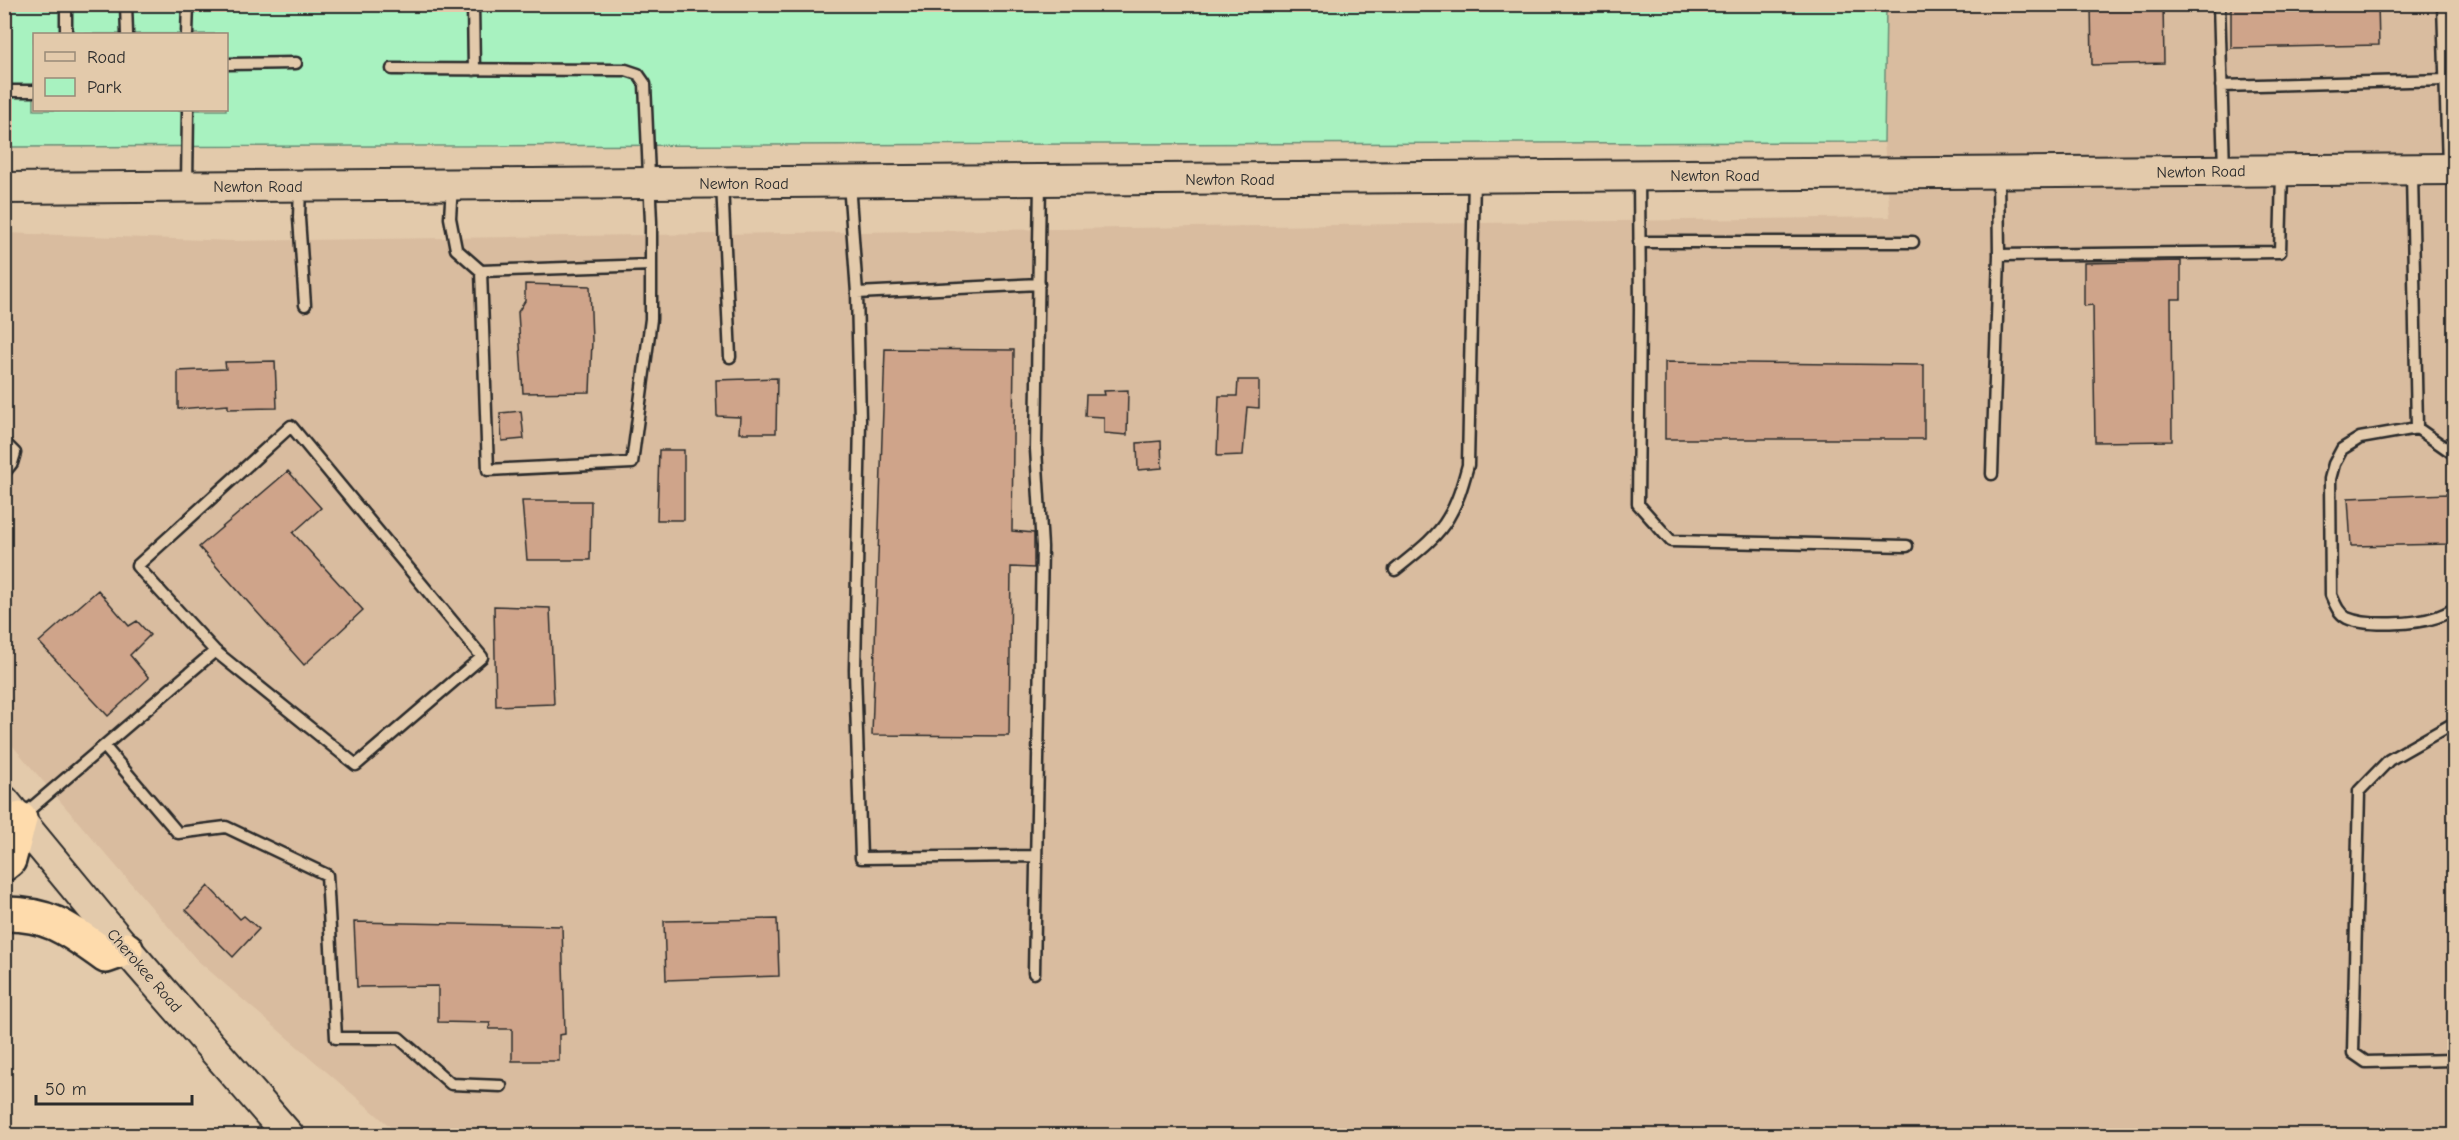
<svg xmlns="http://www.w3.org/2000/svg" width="2459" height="1140" font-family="'Comic Neue',sans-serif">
<rect width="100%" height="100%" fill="#e3caab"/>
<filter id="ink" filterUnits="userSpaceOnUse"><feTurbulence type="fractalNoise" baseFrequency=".0167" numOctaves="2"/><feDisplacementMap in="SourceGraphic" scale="12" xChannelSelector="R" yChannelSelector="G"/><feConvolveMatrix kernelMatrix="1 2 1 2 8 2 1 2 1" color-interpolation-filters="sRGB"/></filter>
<g filter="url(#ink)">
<path fill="#d9bc9f" d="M1886,5H2454V1135H400L197,960L5,737L4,233L233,241L1890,217L1884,142Z"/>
<path fill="#a8f2c0" stroke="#6a8e76" stroke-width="1.5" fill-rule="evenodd" d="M4,5H1886L1884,142L5,147ZM34,34H226V110H34Z"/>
<path fill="#cfa48a" stroke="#2b2b2b" stroke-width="1.5" d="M2091,4H2163L2164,63L2092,65Z
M2231,4H2378L2379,45L2231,48Z
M2181,261V299H2171L2172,441L2095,442L2093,305L2084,306V263Z
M525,284L590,286L592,340L590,392L523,393L518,312L525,301Z
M885,349L1014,350L1012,531L1034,533V568L1011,567L1009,736L872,735Z
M275,361L277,408L228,409V405L178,409V371L226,369L225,362Z
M1665,362L1924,365V439H1665Z
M777,378L776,433H739L740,417L717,416L716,380Z
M1238,380H1259V408L1247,407L1243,455L1217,456L1219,396H1237Z
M1128,390L1127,435L1104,433V417L1085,416L1086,395H1105L1104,391Z
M521,411L524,439L502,441L500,413Z
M1161,441L1162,468L1138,470L1137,443Z
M659,450H684V520H657Z
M288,471L321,508L293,533L363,610L304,665L199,547Z
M2448,494L2450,544L2351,546L2348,498Z
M522,501H591L590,560H527Z
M98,590L129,626L137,621L150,635L130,655L149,678L108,716L39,642Z
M494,606L550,608L554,704L496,706Z
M208,886L240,919L244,916L259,929L233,957L186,910Z
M777,919L779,976L666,980L664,921Z
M354,922L562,926L565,1034L559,1035V1061H512V1029H489L490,1023L438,1022V986L357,987Z"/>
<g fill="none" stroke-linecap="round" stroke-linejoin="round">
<g stroke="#2b2b2b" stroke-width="15">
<path id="lane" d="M126,4L127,34
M473,4L474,70
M2219,4L2224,169
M2443,4L2448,166
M66,34V4
M187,34L188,4
M226,64L296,63
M392,69L626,70L638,74L645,84L651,222V319L632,463L488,470L481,271L651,265
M2221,86L2446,80
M4,91H34
M1998,173L1999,255L2280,252L2282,173
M2412,173L2417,428
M1639,176L1640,310L1638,504L1671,541L1907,546
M722,183L730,357
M849,183L857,293L860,420L855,670L861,858L1035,856
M452,185L450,218L456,249L481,271
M187,186L188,110
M300,186L299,218L305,305
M1639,242H1913
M857,293L1039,284
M291,426L482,657L356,765L215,651L137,566Z
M4,442L15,453L12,463L4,473
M2454,454L2417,428L2360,438L2342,449L2334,464L2330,479L2331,595C2335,604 2338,613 2347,618C2367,627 2417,624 2437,617C2443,615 2449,612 2454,609
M1992,474L1999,255
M1395,570C1413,555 1436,539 1448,518C1458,502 1463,483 1468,465L1474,178
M2454,723L2389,760L2359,791L2353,1053L2366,1062L2454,1060
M104,746L178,833L226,827L327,875L336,1038H399L451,1084L501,1086
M22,816L215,651
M1034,973L1042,547L1036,449L1040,181"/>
</g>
<g stroke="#2b2b2b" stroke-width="34">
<path id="secondary" d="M4,188L2454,169
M4,801L126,949L289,1136"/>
</g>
<g stroke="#2b2b2b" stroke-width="38">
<path id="highway" d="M4,864L9,860L20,819
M4,914C50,913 71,931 106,956L126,949"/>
</g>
<use href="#lane" stroke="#e3caab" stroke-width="10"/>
<use href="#secondary" stroke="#e3caab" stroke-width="30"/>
<use href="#highway" stroke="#fedbac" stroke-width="33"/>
</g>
</g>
<g text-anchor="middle" stroke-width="4.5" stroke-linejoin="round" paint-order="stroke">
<g font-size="16" fill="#2b2b2b" stroke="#e3caab">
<text transform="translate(2201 171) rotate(-1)" y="6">Newton Road</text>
<text x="1715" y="181">Newton Road</text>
<text x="1230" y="185">Newton Road</text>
<text x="744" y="189">Newton Road</text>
<text x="258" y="192">Newton Road</text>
<text transform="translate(145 970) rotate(49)" y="6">Cherokee Road</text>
</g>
</g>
<rect width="2459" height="1140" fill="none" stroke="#e3caab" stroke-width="24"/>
<rect x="12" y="12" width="2435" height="1116" fill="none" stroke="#2b2b2b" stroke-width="2" filter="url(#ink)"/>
<rect x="33" y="33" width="195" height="78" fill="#e3caab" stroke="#998a78" stroke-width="1.5"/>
<rect x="45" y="52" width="30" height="9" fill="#e3caab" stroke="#998a78" stroke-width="1.5"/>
<text x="87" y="63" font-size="18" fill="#2b2b2b">Road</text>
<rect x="45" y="78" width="30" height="18" fill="#a8f2c0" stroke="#998a78" stroke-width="1.5"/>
<text x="87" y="93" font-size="18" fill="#2b2b2b">Park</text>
<path d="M36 1095v9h156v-9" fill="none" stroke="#2b2b2b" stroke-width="3"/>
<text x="45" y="1095" font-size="18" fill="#2b2b2b" stroke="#e3caab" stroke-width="4.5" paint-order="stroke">50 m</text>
</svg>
